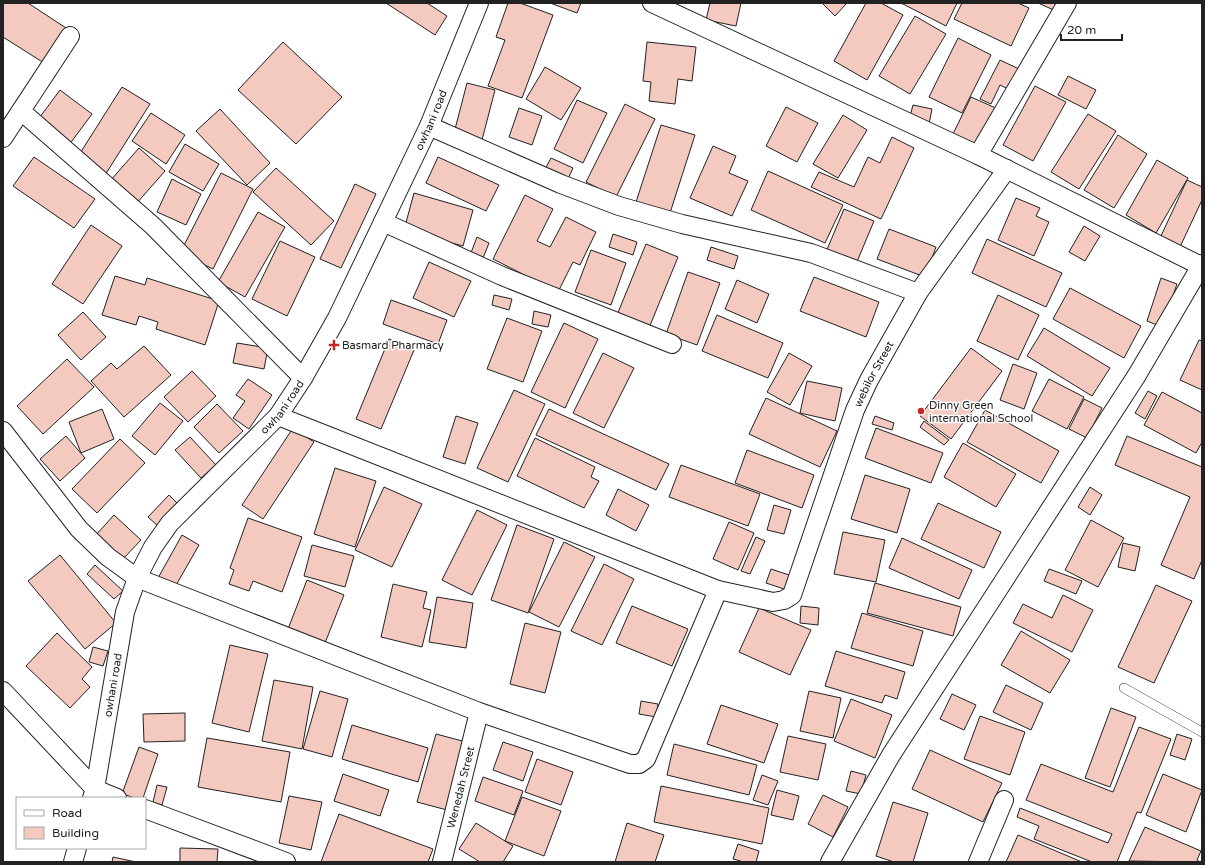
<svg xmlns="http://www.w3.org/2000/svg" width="1205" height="865" font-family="'Varela Round',sans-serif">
<rect width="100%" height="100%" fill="#fff"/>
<path fill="#f3c9c0" stroke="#222" d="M3,3H28L66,28L44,63L3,37Z
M386,3H427L447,16L435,35Z
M508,3H520L553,15L522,98L488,86L505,40L496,37Z
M550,3H581L577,13Z
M710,3H741L736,26L706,20Z
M822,3H847L835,16Z
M866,3H881L903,15L867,80L834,61Z
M901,3H957L946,26Z
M962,3H1018L1029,8L1011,46L954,19Z
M1038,3H1059L1056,11Z
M915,16L946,34L910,94L879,76Z
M958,38L991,55L962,113L929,97Z
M283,42L342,97L296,144L238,90Z
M647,42L696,47L692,81L678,79L675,104L649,101L651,82L643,81Z
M1000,60L1021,70L1012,91L1000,85L991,104L980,99Z
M545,67L581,88L561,120L526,99Z
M1068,76L1096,90L1086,109L1058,95Z
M467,83L495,90L482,140L454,133Z
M1035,86L1066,102L1033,161L1003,145Z
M122,87L150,104L105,175L77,158Z
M60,90L92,114L69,145L37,121Z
M971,97L1000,110L980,150L952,136Z
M577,100L607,113L583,163L554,149Z
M625,104L655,119L616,197L586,182Z
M913,105L932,109L929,124L909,120Z
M786,107L818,123L797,162L766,146Z
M519,108L542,116L532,145L509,137Z
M220,109L270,163L247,185L196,131Z
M151,113L185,135L166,164L132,141Z
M1088,114L1116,131L1079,189L1051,172Z
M843,115L867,130L838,178L813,164Z
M661,125L695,135L670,213L636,202Z
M1118,135L1147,154L1114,208L1084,190Z
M892,137L914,148L881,219L811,187L819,172L854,187L868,157L880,163Z
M185,144L219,164L203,191L169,172Z
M713,146L736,156L729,173L748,181L732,216L690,198Z
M139,148L165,171L136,204L110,181Z
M34,157L95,199L74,228L13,186Z
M438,157L499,185L486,211L426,183Z
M551,158L573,168L567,181L544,171Z
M1157,160L1188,178L1156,233L1126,215Z
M276,168L334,221L311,245L253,192Z
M768,171L843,205L825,243L751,210Z
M221,173L253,189L213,269L180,253Z
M172,179L201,194L186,225L157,212Z
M1187,180L1202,187V200L1180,247L1160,238Z
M355,184L376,194L341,268L320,259Z
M414,193L473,210L463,246L404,230Z
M525,195L553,209L537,241L550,247L566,217L596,232L580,265L573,262L558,292L493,259Z
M1016,198L1040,208L1036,216L1049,222L1034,256L998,240Z
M844,209L874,221L856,264L826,252Z
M258,212L285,227L245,297L218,282Z
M91,225L122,246L83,304L52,284Z
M1084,226L1100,236L1085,261L1069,252Z
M889,229L936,247L925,277L877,259Z
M613,234L637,242L633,255L609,247Z
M477,237L489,243L481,263L469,258Z
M987,239L1062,273L1046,307L972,273Z
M280,241L315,257L287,316L252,299Z
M646,244L678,257L649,328L617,315Z
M711,247L738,256L734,269L707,260Z
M591,250L626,263L611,305L575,292Z
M429,262L471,281L454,317L413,298Z
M688,272L720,283L697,345L666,334Z
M115,276L145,285L147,278L219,301L205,345L156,329L158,322L139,316L136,325L102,315Z
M814,277L879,302L866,337L800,311Z
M1161,278L1177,284L1162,327L1147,321Z
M737,280L769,294L757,323L725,309Z
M1070,288L1141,326L1124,358L1053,319Z
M494,295L512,299L509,310L492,305Z
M998,295L1039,315L1018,360L977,341Z
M391,300L447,320L438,344L383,324Z
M534,311L551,315L548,327L532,324Z
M83,312L106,337L81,360L58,335Z
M717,315L783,343L768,378L702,351Z
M507,318L542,331L523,382L487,369Z
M564,323L598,339L565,408L531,392Z
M1044,328L1110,368L1092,396L1027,356Z
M389,339L414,350L381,429L356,419Z
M1199,340L1202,341V390L1180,380Z
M237,343L268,348L264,369L233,363Z
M144,346L171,375L124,417L91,381L111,363L117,369Z
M971,348L1002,371L951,439L920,416Z
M603,353L634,368L604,428L573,413Z
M789,353L812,366L790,405L767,392Z
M67,359L94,387L43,434L17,406Z
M1013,364L1037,373L1024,409L1000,400Z
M192,371L216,396L188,422L164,397Z
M248,379L272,395L249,429L233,418L245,401L236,395Z
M1049,379L1084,397L1067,429L1032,411Z
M807,381L842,388L835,421L800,413Z
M514,390L545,404L508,482L477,468Z
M1148,391L1157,396L1145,419L1135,413Z
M1162,392L1202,413V442L1196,453L1144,425Z
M766,398L837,431L820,467L749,434Z
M1084,399L1102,408L1087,438L1069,429Z
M160,403L183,421L155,455L132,436Z
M217,404L243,431L219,453L194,427Z
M102,409L114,439L81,453L69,422Z
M549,409L669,464L656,490L536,435Z
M985,410L1059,451L1041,483L967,442Z
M456,416L478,423L465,464L443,457Z
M875,416L894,423L892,430L872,424Z
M924,421L949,440L944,445L920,427Z
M293,428L314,442L263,519L242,505Z
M876,428L943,453L931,483L865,458Z
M66,436L85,458L60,481L40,459Z
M1127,436L1202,467V560L1194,579L1161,565L1190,497L1115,465Z
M190,437L216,465L201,478L175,450Z
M535,438L595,467L591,477L599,481L584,508L517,476Z
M120,439L145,463L97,513L72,489Z
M963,443L1016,474L996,507L944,477Z
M747,450L814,475L802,508L735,483Z
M681,465L760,494L748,526L669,497Z
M335,468L376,481L355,547L314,534Z
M865,475L910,489L897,533L851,519Z
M384,487L422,504L392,567L355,550Z
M1090,487L1102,495L1090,515L1078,507Z
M618,489L649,505L636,531L606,515Z
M169,495L178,504L158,526L148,517Z
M938,503L1001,532L984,568L921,539Z
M774,505L791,510L784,534L767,530Z
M477,510L507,525L472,595L442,580Z
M114,515L141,540L122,560L95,536Z
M248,518L302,537L282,592L253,581L249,591L229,584L234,570L230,568Z
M1091,520L1124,538L1098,587L1065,570Z
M729,522L754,533L738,570L713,559Z
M517,525L554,539L528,613L491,600Z
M843,532L885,540L876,582L834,574Z
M182,535L199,545L175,587L158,578Z
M756,537L765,541L750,574L741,571Z
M902,538L972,570L959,599L889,568Z
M564,542L595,557L559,627L529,612Z
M1123,543L1140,547L1135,571L1118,567Z
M312,545L354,556L345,587L304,576Z
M60,555L116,623L85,649L28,581Z
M604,564L634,579L602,645L571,631Z
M95,565L123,591L114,599L87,574Z
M771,569L792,576L787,590L766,583Z
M1049,569L1082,581L1076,594L1044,581Z
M307,580L344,595L325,643L288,629Z
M875,583L961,607L953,636L867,613Z
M393,584L427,592L423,608L431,610L422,647L381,637Z
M1156,585L1192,601L1154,683L1118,667Z
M1063,595L1093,610L1072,652L1013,623L1023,604L1052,618Z
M437,597L473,603L466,648L429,642Z
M632,606L688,629L672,666L616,643Z
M801,606L819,608L818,625L800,623Z
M759,608L811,630L790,675L739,652Z
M862,613L923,631L913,666L851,648Z
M525,623L561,632L545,693L510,684Z
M1021,631L1070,660L1050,693L1001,665Z
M57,633L92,667L82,679L90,687L70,708L26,666Z
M230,645L268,654L249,732L212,723Z
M93,647L108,651L103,666L89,662Z
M836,651L905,672L897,699L885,695L882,703L825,686Z
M274,680L313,687L302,749L262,741Z
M1006,685L1043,703L1031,730L993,712Z
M320,691L348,699L332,757L303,749Z
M809,691L841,698L833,738L800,731Z
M952,694L976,705L964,730L940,719Z
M851,699L892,715L875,758L834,741Z
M641,701L658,704L656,717L639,714Z
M721,705L778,724L764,763L707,744Z
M1111,708L1136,717L1110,787L1085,778Z
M185,713V741L144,742L143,714Z
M980,716L1025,732L1010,775L964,759Z
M352,725L428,748L418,782L342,759Z
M1139,727L1171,739L1141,813L1137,812L1117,862H1092L1034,839L1039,826L1017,817L1020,808L1108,843L1112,834L1026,800L1041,764L1113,792Z
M436,734L466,742L447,810L417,802Z
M1177,734L1192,739L1185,760L1170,755Z
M788,736L826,744L818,780L780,772Z
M207,738L290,752L281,802L198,787Z
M503,742L533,752L523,781L493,770Z
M674,744L757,765L749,795L667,775Z
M139,747L158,754L143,798H135L122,794Z
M930,750L1002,783L983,822L912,789Z
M537,759L573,772L561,805L525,792Z
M851,771L866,775L861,794L846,791Z
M343,774L389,790L380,816L334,801Z
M1163,774L1202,790L1186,832L1146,815Z
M762,775L778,781L768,805L753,800Z
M483,777L523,791L514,815L475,801Z
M157,785L167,787L162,805L153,802Z
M661,786L769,808L762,844L654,822Z
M777,790L799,796L793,820L771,815Z
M823,795L848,807L833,837L808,824Z
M289,796L322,802L311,850L279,843Z
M522,797L561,811L544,856L505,841Z
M893,802L928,813L913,862H894L876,856Z
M339,814L433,849L428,862H321Z
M476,823L513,846L503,862H480L459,849Z
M627,823L664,835L655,862H615Z
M1145,827L1201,851L1197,860L1200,862L1129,861Z
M1018,835L1082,862H1006Z
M738,844L759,851L756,862H744L733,859Z
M180,848L218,849L217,862H180Z
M113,857L136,862H112Z"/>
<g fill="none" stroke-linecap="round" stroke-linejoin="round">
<g stroke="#222" stroke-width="10">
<path id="service" d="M1124,688L1202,732"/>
</g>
<g stroke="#222" stroke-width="20">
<g id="minor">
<path d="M652,3L978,155L1201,266"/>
<path d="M21,111L153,226L303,378"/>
<path d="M429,126L561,184L619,206L682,224L811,253L918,293"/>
<path d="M3,138L70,36"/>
<path d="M978,155L1067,3"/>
<path d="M383,222L502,276L672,344"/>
<path id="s1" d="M278,416L718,590L773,602L784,600L792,595L855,410L869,380L918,293L1007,169"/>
<path d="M3,431L79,529L108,557L137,578L479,712L630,764H639L646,759L718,590"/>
<path d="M3,691L95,789L117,798"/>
<path id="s2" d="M92,798L95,789L125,612L137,578L153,547L170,523L278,416L303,378L337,318L429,126L479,3"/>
<path d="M145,809L286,862"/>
<path d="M73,862L77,848"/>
<path id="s3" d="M442,862L479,712"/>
<path d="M830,862L891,755L1137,375L1202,264"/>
<path d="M978,862L1004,800"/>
</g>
</g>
<use href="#service" stroke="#fff" stroke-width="9"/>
<use href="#minor" stroke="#fff" stroke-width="18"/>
</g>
<g fill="#c62828" stroke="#fff" stroke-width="1.5">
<path d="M332 339h4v4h4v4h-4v4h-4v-4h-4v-4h4z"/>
<circle cx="921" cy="411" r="4"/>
</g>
<g text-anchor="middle" stroke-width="3" stroke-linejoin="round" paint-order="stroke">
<g font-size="11" fill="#222" stroke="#fff">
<text dy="4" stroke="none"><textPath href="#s2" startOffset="775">owhani road</textPath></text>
<text dy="4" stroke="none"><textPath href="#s1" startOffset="786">webilor Street</textPath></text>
<text dy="4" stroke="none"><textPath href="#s2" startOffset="451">owhani road</textPath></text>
<text dy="4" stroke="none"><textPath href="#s2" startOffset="115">owhani road</textPath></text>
<text dy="4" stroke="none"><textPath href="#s3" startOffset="77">Wenedah Street</textPath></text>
</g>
<g font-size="11" fill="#222" stroke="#fff" text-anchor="start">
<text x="342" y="349">Basmard Pharmacy</text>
<text x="929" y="409">Dinny Green<tspan x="929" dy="13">international School</tspan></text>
</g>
</g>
<rect width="1205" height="865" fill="none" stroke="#222222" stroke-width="8"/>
<rect x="16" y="797" width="130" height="52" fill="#ffffff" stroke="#a7a7a7"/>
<rect x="24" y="810" width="20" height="6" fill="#ffffff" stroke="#a7a7a7"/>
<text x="52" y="817" font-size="12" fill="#222222">Road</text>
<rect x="24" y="827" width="20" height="12" fill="#f3c9c0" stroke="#a7a7a7"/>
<text x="52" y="837" font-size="12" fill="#222222">Building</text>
<path d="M1061 34v6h61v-6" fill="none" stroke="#222222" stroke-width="2"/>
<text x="1067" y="34" font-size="12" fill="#222222" stroke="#ffffff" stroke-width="3" paint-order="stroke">20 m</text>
</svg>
